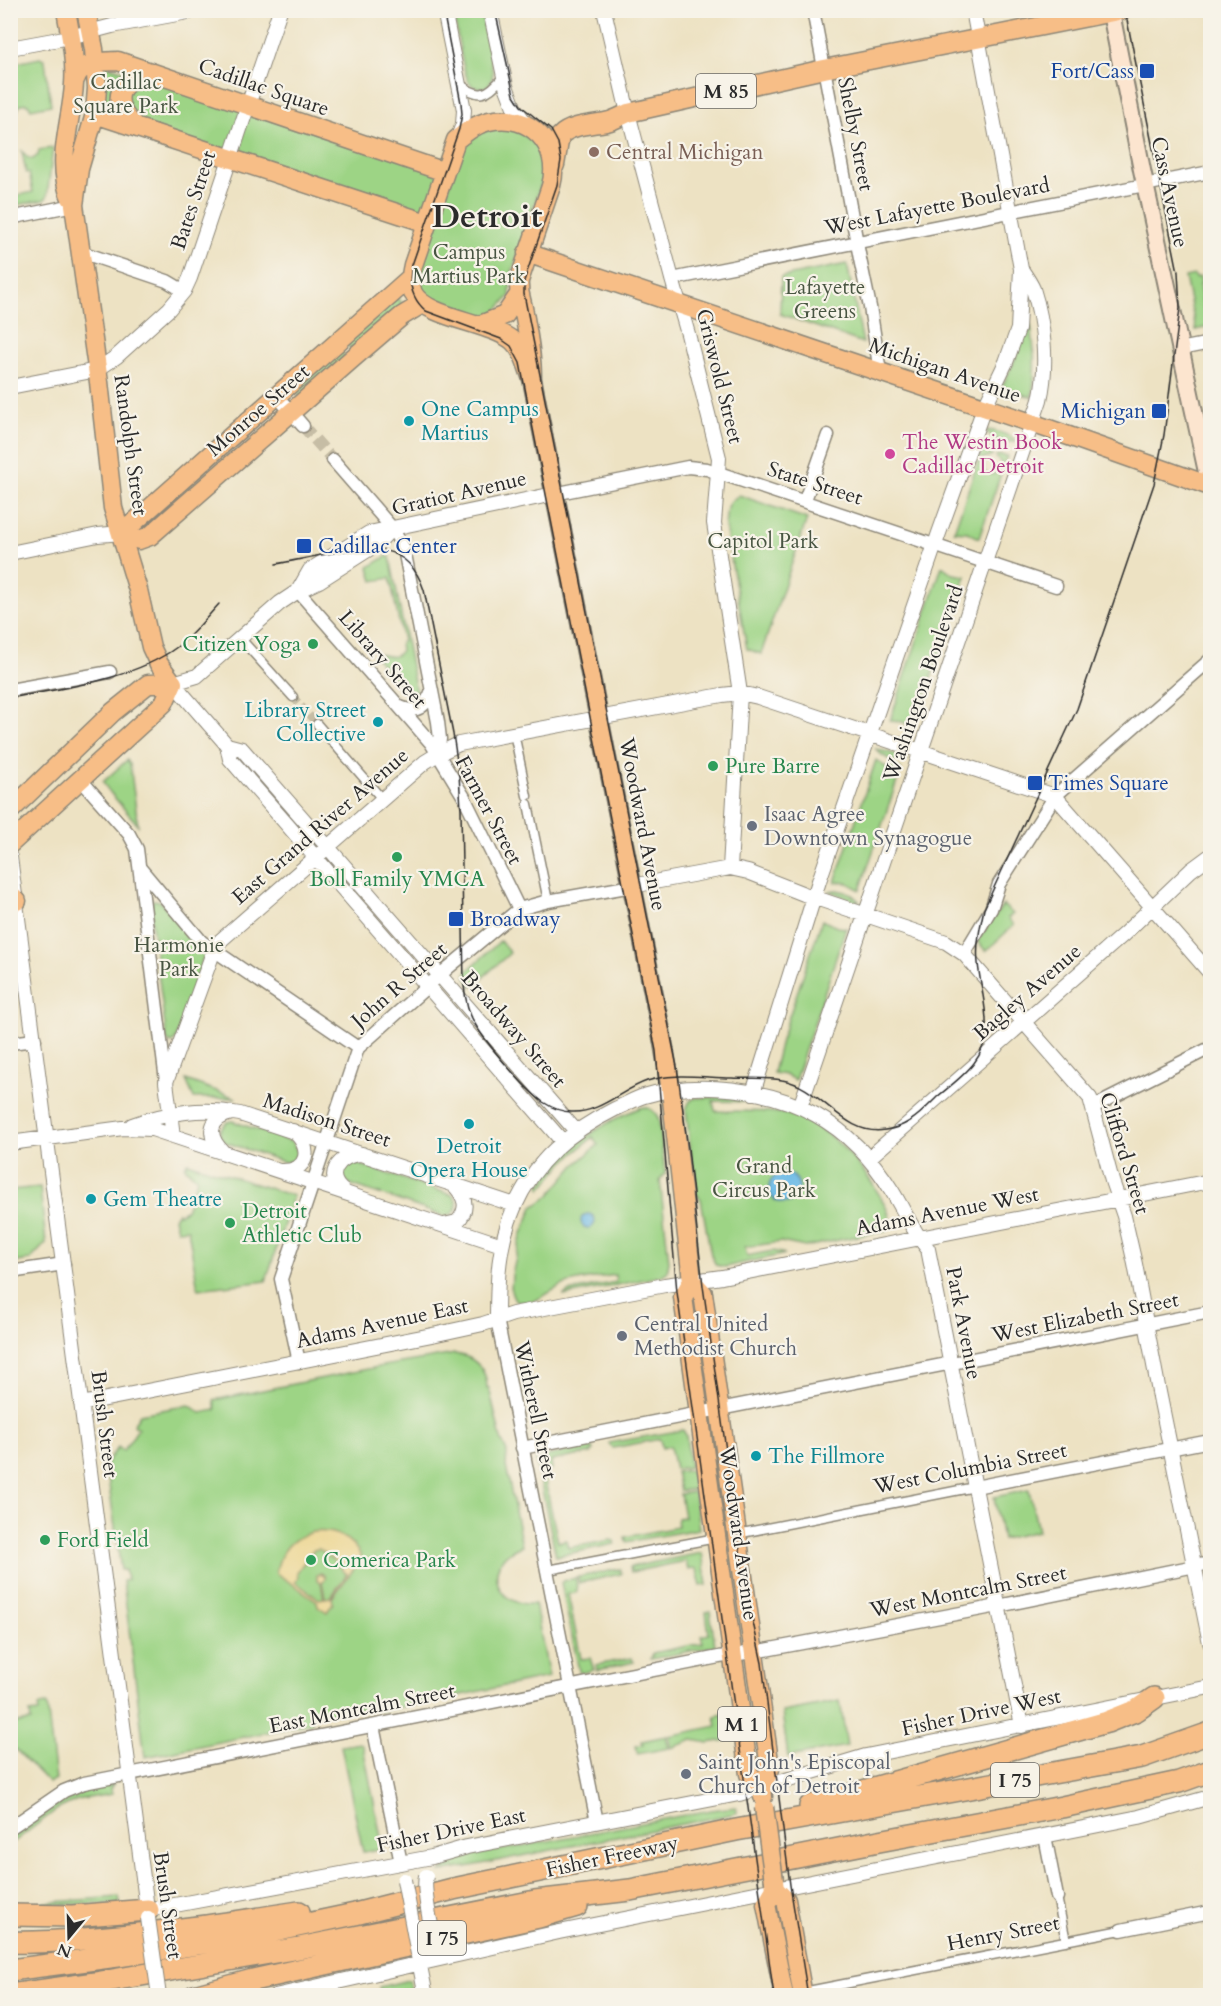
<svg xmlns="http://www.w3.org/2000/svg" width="1221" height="2006" font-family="Cardo,serif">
<rect width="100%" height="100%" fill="#f7f3e8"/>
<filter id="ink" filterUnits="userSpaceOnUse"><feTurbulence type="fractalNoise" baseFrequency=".0167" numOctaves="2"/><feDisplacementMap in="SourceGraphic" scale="12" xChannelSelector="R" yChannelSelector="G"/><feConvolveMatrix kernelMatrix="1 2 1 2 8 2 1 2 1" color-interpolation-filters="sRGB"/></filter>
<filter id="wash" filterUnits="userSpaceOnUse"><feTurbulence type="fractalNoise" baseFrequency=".008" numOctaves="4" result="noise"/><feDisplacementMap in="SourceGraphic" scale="24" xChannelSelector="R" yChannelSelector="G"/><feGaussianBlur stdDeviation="1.35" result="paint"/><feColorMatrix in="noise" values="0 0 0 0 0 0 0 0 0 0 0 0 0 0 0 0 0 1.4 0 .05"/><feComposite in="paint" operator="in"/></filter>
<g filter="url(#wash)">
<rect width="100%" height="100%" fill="#ede2c3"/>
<path fill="#9dd485" stroke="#648058" stroke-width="1.5" d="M453,11H481L493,73C492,78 492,83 487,86C480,91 471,87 468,80C461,66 457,28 453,11Z
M40,58L44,59L45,61L51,105L31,109L28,104C18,101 19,110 15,114L11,95L15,94L11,64Z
M96,62L445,172L427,223L95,114Z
M510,128C535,138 545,151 543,178L511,276L510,296L492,316C477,316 431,303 422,291C418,285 419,279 419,272L460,153C472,130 487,129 510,128Z
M53,148L47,197L44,200L11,206V197L33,192L29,173H26L22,151L28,158L33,159L38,155L39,150Z
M847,264L863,343L780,314L781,277Z
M1194,275L1196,278L1200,277L1201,284L1199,285L1208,327L1196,330L1185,277Z
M398,297L404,307L351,349L346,344Z
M1025,324L1031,326C1035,351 1036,372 1032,397L1001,388C1012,367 1022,347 1025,324Z
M341,351L345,356L300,397L294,390Z
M985,430C994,430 1009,434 1016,441C1003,444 993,440 985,430Z
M983,447L992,453V456L984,458L980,463L984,465V471L988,474H994L997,469L1001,470V463L996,457L997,455L1007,456L979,538L967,532L954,531Z
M739,495L807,519L761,654L747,649L725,526L727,507L730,502Z
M387,556L390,557L416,692L408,696L375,656L377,654C387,655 395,661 401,650L400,643L403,641L390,578L373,581L369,567Z
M942,566L953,574L966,576L914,728L903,722L890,721Z
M876,749L905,757L908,760C895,763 885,760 876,749Z
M127,760L130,764L138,825L108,790L103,782Z
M876,760L887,768L901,769L860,890L848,883L835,882Z
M837,890L850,893L859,901H855L829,891Z
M153,900L160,901L203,951L204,955L176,1039L172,1043L167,1041L150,909L151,903Z
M1003,905L1013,914L1008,918L1014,925L986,951L977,941Z
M822,920L837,927L846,928L795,1080L785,1075L773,1073L781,1040Z
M500,941L510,953L472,987L466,978V972Z
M186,1080L236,1098H194Z
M723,1097L758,1102L713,1101L715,1111C737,1112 773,1109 793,1116C831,1128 861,1163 880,1196C886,1207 894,1219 887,1230L805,1247L781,1242L745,1247L747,1256L773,1251L785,1254L725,1267L716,1265L711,1255L701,1199L695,1192L686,1109L690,1101L695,1098Z
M643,1107C652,1108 657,1113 659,1121L665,1173L660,1180L669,1262L667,1272L661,1276L563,1296L568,1292L616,1282L615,1275C598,1278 579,1279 563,1285C548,1291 532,1309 515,1300L511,1291L512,1275L521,1236L533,1207L549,1196L574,1166L598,1145L593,1137L563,1163L541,1189L540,1185C561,1155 581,1138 613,1120C623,1115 633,1110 643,1107Z
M232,1121L292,1142L297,1151C296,1158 292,1163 284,1162L225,1142L220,1136V1130L227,1122Z
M187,1162L293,1196L266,1281L198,1289L188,1229L177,1230L174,1218L178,1212L179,1214L186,1210L197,1179L185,1167Z
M352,1162L452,1195C458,1201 459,1208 452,1214L444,1216L350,1184L344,1179C340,1170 345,1166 352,1162Z
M40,1187L46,1243L30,1260L11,1263V1190Z
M455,1354C474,1356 487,1369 487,1388H489L501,1439L507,1452L506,1466L522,1546C482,1559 492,1608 535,1604L549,1677L378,1712L374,1705C353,1712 335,1715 313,1714L312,1723L145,1757L123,1581L127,1580L125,1570H121L106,1464L118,1447L123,1451L138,1429L133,1425L140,1414L189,1405L201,1413L216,1410L214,1400L383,1366Z
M683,1430L686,1435L690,1467L675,1469L670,1446L662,1448L660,1439L613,1448L610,1446L609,1443Z
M592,1447L593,1451L591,1453L551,1461L552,1469L543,1471L558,1542L566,1540L568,1548L611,1540L614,1541L615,1544L556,1556L536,1460L542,1457Z
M691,1470L694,1489L680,1491L676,1472Z
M1029,1490L1038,1531L1002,1539L994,1497Z
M694,1492L699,1529L626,1542L625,1537L678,1527L677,1518L684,1517L680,1494Z
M702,1553L707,1585L701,1586L697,1570L695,1568L688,1570L686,1561L631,1572L630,1567Z
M620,1569L621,1574L579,1583L578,1577Z
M576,1578L577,1592L568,1594L581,1659L590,1658L594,1670L581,1673L579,1671L561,1583L563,1581Z
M710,1611L715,1646L651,1659L653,1653L703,1643L701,1636L709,1634L706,1612Z
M631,1658L634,1662L597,1670L596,1665Z
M840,1701L847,1746L788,1757L782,1712Z
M47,1705L56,1780L49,1783L10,1744L11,1724L31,1721L30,1713L39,1712L38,1706Z
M724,1714L727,1740L708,1743L693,1740L671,1748L669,1736L717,1726L715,1716Z
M666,1736L669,1748L638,1754L636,1746L643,1745L642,1741Z
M360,1743L363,1746L383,1848L363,1852L341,1746Z
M113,1784L110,1789L112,1794L77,1800L56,1810L11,1844V1835C46,1804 65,1792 113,1784Z
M736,1807V1813L723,1816L441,1872L449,1865L468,1856L711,1810Z
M119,1897L120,1904L11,1905Z
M409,1980L412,1995H381L379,1987Z"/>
<path fill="#eeda9e" stroke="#8c8264" stroke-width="1.5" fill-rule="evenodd" d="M312,1532C334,1529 352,1538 362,1558L332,1598L333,1603L327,1612L318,1606L317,1601L276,1573C279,1552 291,1538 312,1532ZM319,1549L341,1565L342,1570L347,1574L331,1597L325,1598L322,1582L325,1579V1576L321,1573L317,1575V1580L321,1582L324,1598L319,1599L295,1582L298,1577L297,1572L313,1550Z"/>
<path fill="#6cbae6" stroke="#4c7288" stroke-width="1.5" d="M769 1188a15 15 0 1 1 30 0a15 15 0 1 1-30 0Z
M581 1221a7 7 0 1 1 14 0a7 7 0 1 1-14 0Z"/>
</g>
<g filter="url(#ink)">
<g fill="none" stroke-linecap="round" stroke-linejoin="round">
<path stroke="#c6bda5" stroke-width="8" stroke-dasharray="8 4" stroke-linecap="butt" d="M293,697L317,724"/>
<path stroke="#c6bda5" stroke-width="12" stroke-dasharray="12 6" stroke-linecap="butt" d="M303,426L333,460"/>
<g stroke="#8c8677" stroke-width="11">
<path id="pedestrian" d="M459,83C479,100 488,95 503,77
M240,638L293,697
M317,724L382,799
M514,733L527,796
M528,804L548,901
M737,1534L975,1487
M548,1570L716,1538
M1057,1897L1066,1941
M803,1992L1121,1930"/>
</g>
<g stroke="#8c8677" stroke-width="15">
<path id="minor" d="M813,10L860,259L870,307L880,372
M10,218L74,205
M81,252L167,281L184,291
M672,279L1210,172
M1180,349L1210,343
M276,395L303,426
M333,460L392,528L404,549L438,722L440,739L438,754
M554,494L688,467L707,469L1056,586
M805,500L828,435
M298,591L431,743L464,797L519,909
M10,690L110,672
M400,707C417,714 426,707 432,690
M81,780L129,834L137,849L166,1081
M140,868L202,942L358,1048
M964,954L991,909L999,884L1055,796L1210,660
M10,1043L35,1040
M1093,1107L1210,1048
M10,1272L64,1264
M497,1319L597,1822
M299,1362L281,1279L358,1048L448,968L519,909L548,901L632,886
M522,1448L1210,1312
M975,1487L1210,1441
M373,1726L401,1863
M10,1828L64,1791L84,1783L719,1657L760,1651L998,1606L1210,1563
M1045,1836L1057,1897
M1121,1930L1210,1912"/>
</g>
<g stroke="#8c8677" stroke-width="16">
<path id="tertiary" d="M444,10L464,110L463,124L457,140
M490,10L506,86L514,107L526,124
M604,10L628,113L672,279L688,334L719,458L714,523L740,693L730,868
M10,48L70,37L112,26L199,10
M10,387L97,370L116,357L169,309L184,291L190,278L280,10
M392,528L377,544L319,581L298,591L280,603L197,676L173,683L227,745L230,759L562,1141
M10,553L98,535L122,533
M298,591L310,570L369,533L554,494
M227,745L242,749L576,1131
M10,857L148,1916
M632,886L730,868L748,872L804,894L946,942L964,954L1090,1098L1112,1181L1124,1216L1135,1264L1159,1392L1210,1643
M753,1093L819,881L939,533L984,408L1006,362L1018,329L1021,269L973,10
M800,1107L1040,400C1048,365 1044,323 1033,289C1030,282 1025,275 1021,269
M132,1125C169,1112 202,1107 240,1114L515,1205
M173,1136L166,1082L214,950L220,941L425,762L438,754L459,744L722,695L740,693L758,697L1055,796L1210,973
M10,1143L123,1128L152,1129L502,1245
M224,1153C207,1137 207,1119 232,1113
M869,1158L1124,934L1191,870L1210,856
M281,1171C309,1172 313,1147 293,1131
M346,1193C322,1178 338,1154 362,1154
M444,1225L457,1222C470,1208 465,1196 453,1184
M497,1319C497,1281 498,1244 514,1208C535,1160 569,1132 615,1109C625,1105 634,1099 644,1096C696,1080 769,1088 816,1115C848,1133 873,1160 892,1191C905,1212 912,1230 928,1249L1022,1726
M81,1404L437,1334L483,1324L513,1314L665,1285L722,1277L1210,1181
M148,1910L432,1857L467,1847L739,1794L866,1756L1210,1687
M418,1956L426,1996
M275,1996L559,1932L1139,1817L1210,1797"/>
</g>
<g stroke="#8c8677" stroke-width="20">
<path id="secondary" d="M1111,13L1142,170L1210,486"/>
</g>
<g stroke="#8c8677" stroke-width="21">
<path id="primary" d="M66,10C70,34 76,60 74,84C72,121 55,162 71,198
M86,10L94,49L97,88L95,114L79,169L74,205L99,382L113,508L138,590L151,647L159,664L173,683
M75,80C81,60 101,62 118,61L445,172
M95,114L427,223
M135,126C107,102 119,74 155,77
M555,165L560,136C571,124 595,125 610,121C616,119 622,116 628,113L824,69L1123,10
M527,253L1049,429L1210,486
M480,325L505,315L518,296
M532,379C532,356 528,335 524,313C522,299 518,295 519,281L551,186C562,145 530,112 489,121C476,124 466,132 456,140L413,265C411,274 409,284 413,293C426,318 490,322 513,341C524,351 527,366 532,379L663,1042L671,1090L692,1281L683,1297L749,1774L762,1787
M122,533L139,540L150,536L353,358L402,316L422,304
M122,533L411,277
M10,811L113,712L148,684L173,683
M10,844L164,703L173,683
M10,895L17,901
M692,1281L703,1293L767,1746L770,1769L762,1787L763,1797
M774,1881L775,1889L786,1900L803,1996
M775,1889L766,1904L784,1996"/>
</g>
<g stroke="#8c8677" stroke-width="24">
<path id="motorway" d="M810,1806L1107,1722L1137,1710L1154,1698
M10,1915L72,1916L148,1910
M10,1942C35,1943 60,1941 84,1939C156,1934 228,1923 299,1912
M10,1970L118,1956L255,1935L355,1914L453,1889L736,1830L1142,1757L1210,1733
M10,1995L95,1983L299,1948L535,1901L630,1890L879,1841L1062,1807L1179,1782L1210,1771
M194,1996L253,1980L539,1917L577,1906"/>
</g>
<use href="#pedestrian" stroke="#fff" stroke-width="8"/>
<use href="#minor" stroke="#fff" stroke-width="12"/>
<use href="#tertiary" stroke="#fff" stroke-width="14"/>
<use href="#secondary" stroke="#fce5cf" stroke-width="16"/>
<use href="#primary" stroke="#f7be87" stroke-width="18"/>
<use href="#motorway" stroke="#f7be87" stroke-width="21"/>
<path stroke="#2b2b2b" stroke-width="1.5" d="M443,10L461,103L462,114L459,129L412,265C408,283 412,299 426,311L501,339L511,346L520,363L656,1051L677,1292L774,1996
M495,10L514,95L521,106L551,130L558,143L561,160L557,185L524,281V294L677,1067L688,1148L703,1286L745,1586L762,1663L790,1885L808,1996
M276,564C293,561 310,557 327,554C368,546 408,541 424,590L453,734L459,774L461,809L464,985C465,998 468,1012 475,1024C486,1043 525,1089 543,1102C552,1108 562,1112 572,1112C600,1113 621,1090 647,1081C673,1072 705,1078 732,1078C749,1079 766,1077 782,1080C821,1086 843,1137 885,1130C894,1129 902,1126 910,1121C920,1115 929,1105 937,1097C949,1087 964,1076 974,1063C997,1034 981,996 978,963C976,945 980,927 984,909L1077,709L1154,484L1164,435L1180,308L1178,272L1125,10
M10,698C63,688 133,680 177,647C193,635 206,618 219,604"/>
<g stroke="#8c8677" stroke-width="16" stroke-linecap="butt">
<path id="tertiary-bridge" d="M426,1876C423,1887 430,1926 435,1937C437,1942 441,1945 445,1948
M404,1880L418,1954
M148,1918L159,1996"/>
</g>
<g stroke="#8c8677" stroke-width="21" stroke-linecap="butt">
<path id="primary-bridge" d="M764,1807L774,1881"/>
</g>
<use href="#tertiary-bridge" stroke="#fff" stroke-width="14"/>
<use href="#primary-bridge" stroke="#f7be87" stroke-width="18"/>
</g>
</g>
<g fill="#1a4fb4" stroke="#f7f3e8" stroke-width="2">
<rect x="1139" y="63" width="16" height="16" rx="3"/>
<rect x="1151" y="403" width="16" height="16" rx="3"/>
<rect x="296" y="538" width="16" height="16" rx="3"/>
<rect x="1027" y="775" width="16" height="16" rx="3"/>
<rect x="448" y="911" width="16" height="16" rx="3"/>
</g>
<circle fill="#8d6e63" stroke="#f7f3e8" stroke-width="2" cx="594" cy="152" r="6"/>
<g fill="#0f9aa8" stroke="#f7f3e8" stroke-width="2">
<circle cx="409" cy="421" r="6"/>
<circle cx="378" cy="722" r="6"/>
<circle cx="469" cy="1124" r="6"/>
<circle cx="91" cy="1199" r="6"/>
<circle cx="756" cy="1456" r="6"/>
</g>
<circle fill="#d1479c" stroke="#f7f3e8" stroke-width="2" cx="890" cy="454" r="6"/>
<g fill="#2e9e5b" stroke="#f7f3e8" stroke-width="2">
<circle cx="313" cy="644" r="6"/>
<circle cx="713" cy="766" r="6"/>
<circle cx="397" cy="857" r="6"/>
<circle cx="230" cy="1223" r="6"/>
<circle cx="45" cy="1540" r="6"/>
<circle cx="311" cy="1560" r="6"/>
</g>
<g fill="#6b7280" stroke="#f7f3e8" stroke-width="2">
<circle cx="752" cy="826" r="6"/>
<circle cx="622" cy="1336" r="6"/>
<circle cx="686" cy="1774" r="6"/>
</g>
<g text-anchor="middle" stroke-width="4.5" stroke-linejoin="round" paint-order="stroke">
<g fill="#f7f3e8" stroke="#686764" stroke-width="1.5">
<rect x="696" y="74" width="60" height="34" rx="4.5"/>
<rect x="718" y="1707" width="48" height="34" rx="4.5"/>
<rect x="991" y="1763" width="48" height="34" rx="4.5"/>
<rect x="418" y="1921" width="48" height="34" rx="4.5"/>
</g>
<g font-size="20" font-weight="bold" fill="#2b2b2b">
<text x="726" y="98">M 85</text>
<text x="742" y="1731">M 1</text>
<text x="1015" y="1787">I 75</text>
<text x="442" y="1945">I 75</text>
</g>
<g font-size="21" fill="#164399" stroke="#f7f3e8" text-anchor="start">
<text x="1134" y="78" text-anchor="end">Fort/Cass</text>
<text x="1146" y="418" text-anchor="end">Michigan</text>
<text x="318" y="553">Cadillac Center</text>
<text x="1048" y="790">Times Square</text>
<text x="470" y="926">Broadway</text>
</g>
<g font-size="21" fill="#485542" stroke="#f7f3e8">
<text x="126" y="89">Cadillac<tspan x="126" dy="24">Square Park</tspan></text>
<text x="469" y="259">Campus<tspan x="469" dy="24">Martius Park</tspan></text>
<text x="825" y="294">Lafayette<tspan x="825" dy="24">Greens</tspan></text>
<text x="763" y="548">Capitol Park</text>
<text x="179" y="952">Harmonie<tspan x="179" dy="24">Park</tspan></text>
<text x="764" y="1173">Grand<tspan x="764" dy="24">Circus Park</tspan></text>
</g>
<g font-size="21" fill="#2b2b2b" stroke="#f7f3e8">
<text transform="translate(264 87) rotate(19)" y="7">Cadillac Square</text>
<text transform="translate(856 134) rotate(79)" y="7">Shelby Street</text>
<text transform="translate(1170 192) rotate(78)" y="7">Cass Avenue</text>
<text transform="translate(193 200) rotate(-72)" y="7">Bates Street</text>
<text transform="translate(937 206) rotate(-11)" y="7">West Lafayette Boulevard</text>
<text transform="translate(945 370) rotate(19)" y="7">Michigan Avenue</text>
<text transform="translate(720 376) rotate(76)" y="7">Griswold Street</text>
<text transform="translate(258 410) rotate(-41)" y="7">Monroe Street</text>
<text transform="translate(131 445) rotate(82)" y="7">Randolph Street</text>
<text transform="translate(815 483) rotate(18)" y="7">State Street</text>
<text transform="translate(459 493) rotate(-13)" y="7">Gratiot Avenue</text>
<text transform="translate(383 659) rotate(49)" y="7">Library Street</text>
<text transform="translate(923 683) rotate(-71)" y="7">Washington Boulevard</text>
<text transform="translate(489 810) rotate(62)" y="7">Farmer Street</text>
<text transform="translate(643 824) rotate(79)" y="7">Woodward Avenue</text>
<text transform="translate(320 826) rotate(-41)" y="7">East Grand River Avenue</text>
<text transform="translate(399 985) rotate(-41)" y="7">John R Street</text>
<text transform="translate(1027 992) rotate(-41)" y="7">Bagley Avenue</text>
<text transform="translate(514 1029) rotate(49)" y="7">Broadway Street</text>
<text transform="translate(327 1120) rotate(18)" y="7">Madison Street</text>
<text transform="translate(1125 1153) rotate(73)" y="7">Clifford Street</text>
<text transform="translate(947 1211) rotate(-11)" y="7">Adams Avenue West</text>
<text transform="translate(1085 1317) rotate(-11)" y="7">West Elizabeth Street</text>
<text transform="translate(382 1323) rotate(-12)" y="7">Adams Avenue East</text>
<text transform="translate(964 1323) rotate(79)" y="7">Park Avenue</text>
<text transform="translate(536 1410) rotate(78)" y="7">Witherell Street</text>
<text transform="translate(105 1424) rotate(83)" y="7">Brush Street</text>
<text transform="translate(970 1468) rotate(-11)" y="7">West Columbia Street</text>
<text transform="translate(739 1533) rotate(82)" y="7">Woodward Avenue</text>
<text transform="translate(968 1591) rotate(-11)" y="7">West Montcalm Street</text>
<text transform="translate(362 1708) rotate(-11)" y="7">East Montcalm Street</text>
<text transform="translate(981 1712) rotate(-12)" y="7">Fisher Drive West</text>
<text transform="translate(451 1830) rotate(-12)" y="7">Fisher Drive East</text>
<text transform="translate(612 1856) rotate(-12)" y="7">Fisher Freeway</text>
<text transform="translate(168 1905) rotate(82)" y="7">Brush Street</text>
<text transform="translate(1003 1933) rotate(-11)" y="7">Henry Street</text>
</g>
<g font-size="21" fill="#785e54" stroke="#f7f3e8" text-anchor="start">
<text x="606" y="159">Central Michigan</text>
</g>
<g font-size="21" fill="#0d838f" stroke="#f7f3e8" text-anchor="start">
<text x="421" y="416">One Campus<tspan x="421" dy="24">Martius</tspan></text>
<text x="366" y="717" text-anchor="end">Library Street<tspan x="366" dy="24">Collective</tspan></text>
<text x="469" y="1153" text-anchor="middle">Detroit<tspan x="469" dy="24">Opera House</tspan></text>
<text x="103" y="1206">Gem Theatre</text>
<text x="768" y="1463">The Fillmore</text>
</g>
<g font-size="21" fill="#b23c85" stroke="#f7f3e8" text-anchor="start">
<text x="902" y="449">The Westin Book<tspan x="902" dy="24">Cadillac Detroit</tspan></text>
</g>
<g font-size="21" fill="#27864d" stroke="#f7f3e8" text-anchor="start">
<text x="301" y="651" text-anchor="end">Citizen Yoga</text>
<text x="725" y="773">Pure Barre</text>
<text x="397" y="886" text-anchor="middle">Boll Family YMCA</text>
<text x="242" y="1218">Detroit<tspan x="242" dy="24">Athletic Club</tspan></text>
<text x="57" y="1547">Ford Field</text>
<text x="323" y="1567">Comerica Park</text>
</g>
<g font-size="21" fill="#5b616d" stroke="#f7f3e8" text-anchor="start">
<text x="764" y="821">Isaac Agree<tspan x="764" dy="24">Downtown Synagogue</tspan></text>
<text x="634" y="1331">Central United<tspan x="634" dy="24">Methodist Church</tspan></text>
<text x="698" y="1769">Saint John's Episcopal<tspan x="698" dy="24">Church of Detroit</tspan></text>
</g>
<g font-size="33" font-weight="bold" fill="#2b2b2b" stroke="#f7f3e8">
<text x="487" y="227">Detroit</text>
</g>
</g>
<rect width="1221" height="2006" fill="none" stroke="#f7f3e8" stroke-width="36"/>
<g transform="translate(69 1937) rotate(199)" stroke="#f7f3e8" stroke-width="4.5" paint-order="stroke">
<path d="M0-4.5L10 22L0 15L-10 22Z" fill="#2b2b2b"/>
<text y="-9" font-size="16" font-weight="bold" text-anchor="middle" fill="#2b2b2b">N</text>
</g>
</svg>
